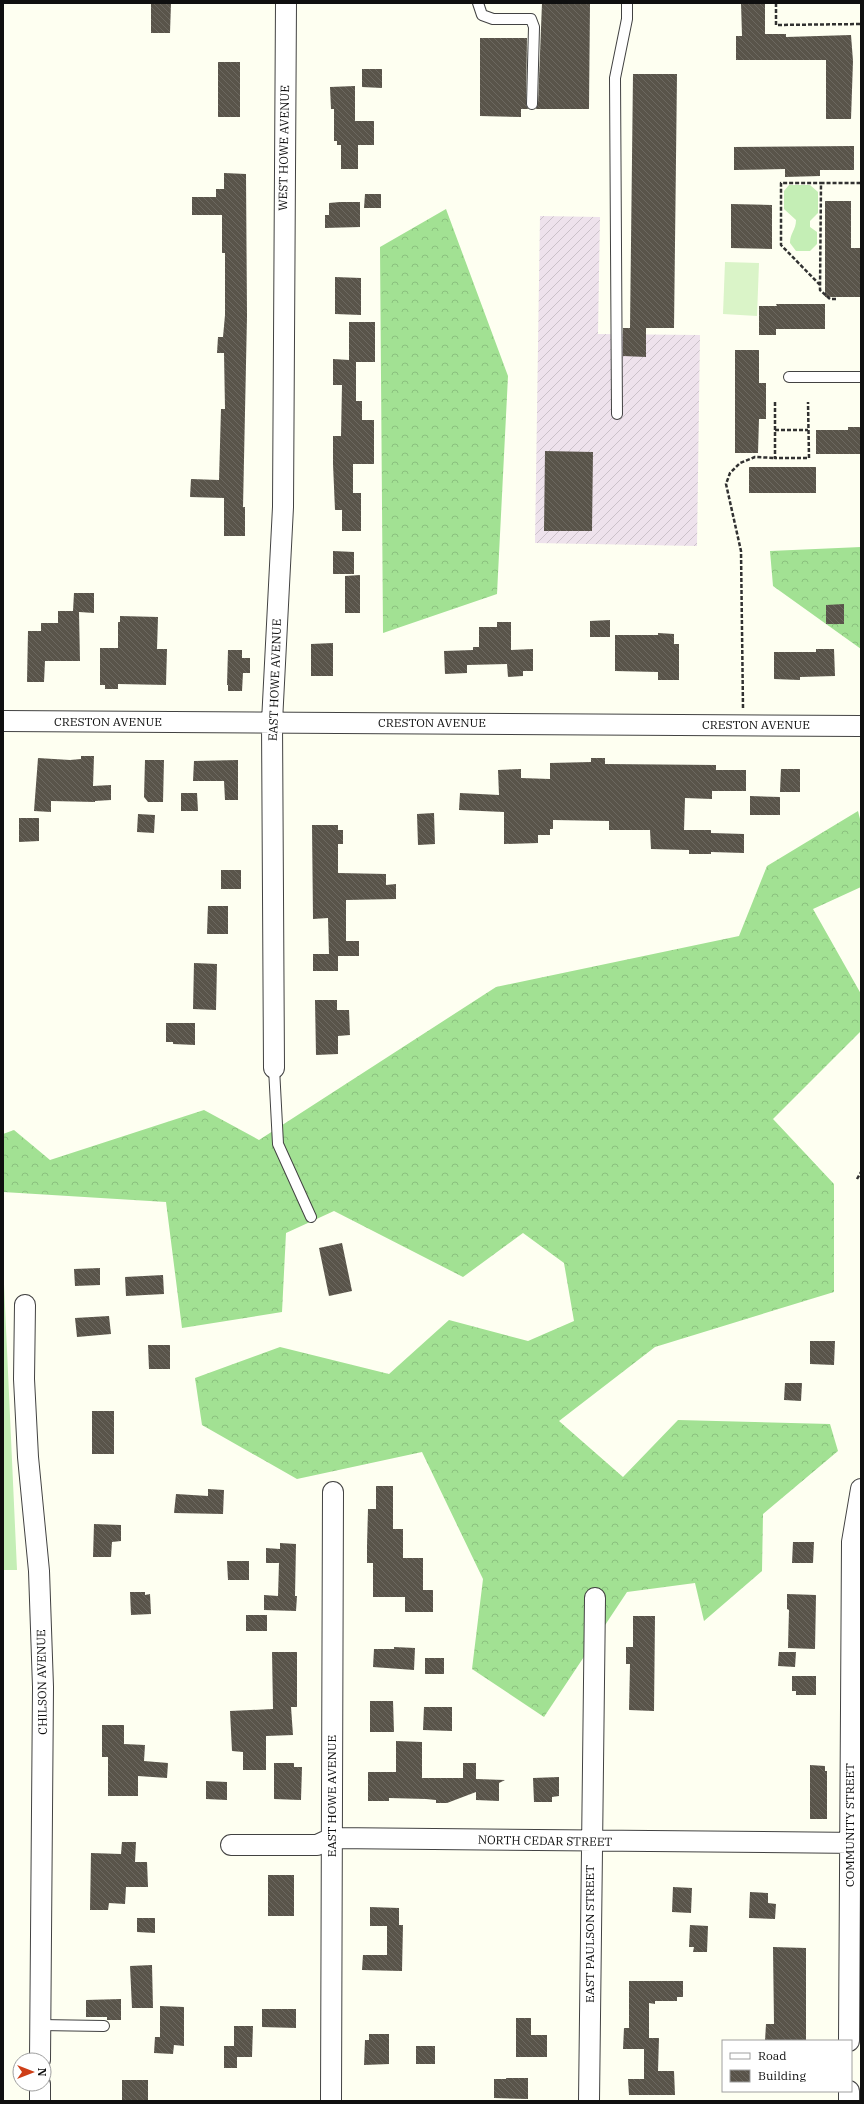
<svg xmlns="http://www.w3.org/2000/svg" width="864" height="2104" font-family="'IBM Plex Serif',serif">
<defs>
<pattern id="industrial-furrows" width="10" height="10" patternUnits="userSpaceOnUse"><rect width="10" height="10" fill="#eee2ec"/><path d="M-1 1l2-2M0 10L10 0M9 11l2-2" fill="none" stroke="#cbc1c9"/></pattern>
<pattern id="forest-crowns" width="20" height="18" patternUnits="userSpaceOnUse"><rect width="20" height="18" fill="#a2e193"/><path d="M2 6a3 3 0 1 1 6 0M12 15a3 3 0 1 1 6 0" fill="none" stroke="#8ac07e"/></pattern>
<pattern id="building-back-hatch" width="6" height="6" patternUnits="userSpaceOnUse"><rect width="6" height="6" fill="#59544a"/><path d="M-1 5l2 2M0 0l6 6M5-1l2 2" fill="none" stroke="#6c6860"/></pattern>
</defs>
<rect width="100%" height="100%" fill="#fefff1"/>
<path fill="url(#industrial-furrows)" d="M540,216L600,217L598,334L700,335L697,546L535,543Z"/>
<path fill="#c4eeb5" d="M789,185H810L818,192V213L810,221V227L817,232V244L810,251H796L790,243C790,233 796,230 796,220L784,209V191Z
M3,1262L17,1570H3Z"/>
<path fill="url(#forest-crowns)" d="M446,209L508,376L497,594L383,633L380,247Z
M861,547V649L773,586L770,551Z
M858,811L861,823V887L813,909L861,994V1031L773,1119L834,1184V1292L655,1347L559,1421L623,1477L678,1420L830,1424L838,1451L763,1514L762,1571L704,1621L695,1583L627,1592L544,1717L472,1669L483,1579L422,1452L297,1479L202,1425L195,1378L280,1347L389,1374L449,1320L528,1341L574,1321L564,1263L523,1233L463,1277L334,1211L286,1233L282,1312L182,1328L166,1202L3,1192V1134L14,1130L50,1160L204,1110L259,1140L496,987L739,936L767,866Z"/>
<path fill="#daf4c8" d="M725,262L759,263L757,316L723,314Z"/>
<path fill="url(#building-back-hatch)" d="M151,3H171L170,33H151Z
M542,3H590L589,109H536L538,104Z
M741,3H765V34H786V37L851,35L853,61L851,119H826V60H736V36H742Z
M480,38H527L526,104L528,109H521V117L480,116Z
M218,62H240V117H218Z
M362,69H382V88L362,87Z
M633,74H677L674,328H646V357L623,356V328H630Z
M355,86V121H374V145H358V169H341V145H337V141H334V109H331L330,87Z
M854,146V170H820V176L785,177V169L734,170V147Z
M224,173L246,174L247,316L243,507H245V536H224V498L190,497L191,479L219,480L221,409H225L224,353H217L218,337H223L225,315V253H222V215H192V197H216V189H224Z
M365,194H381V208H364Z
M825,201H851V248H861V297H825Z
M340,202H360V227L325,228V215H329V203Z
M731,204L772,205V249L731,248Z
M335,277L361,278V315L335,314Z
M776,304H825V329H776V335H759V306H777Z
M349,322H375V362H356V401H362V420H374V464H353V493H361V531H342V510H335L333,464V436H341L342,385H333V359L349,360Z
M735,350H759V383H766V419H759L758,453H735Z
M848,427H861V454H816V430H848Z
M545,451L593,452L592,531H544Z
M749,467H816V493H749Z
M333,551L354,552V574H333Z
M360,575V613H345V576Z
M74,593H94V613L79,612L80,661H45L44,682H27L28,631H41V623H58V611H73Z
M844,604V624H826V605Z
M120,616L158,617L157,649H167L166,685L118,684V689H105V685H100V648H118V622H120Z
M610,620V637H590V621Z
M497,622H511V650L533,649V671H523V676L508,677L507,664L467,665V673L445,674L444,651L473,650V647H479V627H497Z
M658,633L674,634V644H679V680H658V672L615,671V635H658Z
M333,643V676H311V644Z
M816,649H834L835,676L800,677V680L774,679V652H816Z
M228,650H242V658H250V673H243L242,691H228V685H227Z
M81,756H94L93,786L111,785V800L95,801V802L51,801V812L34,811L38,758L70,760L81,759Z
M591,758H605V764L716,765V770H746V791H712V799L685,798L684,830H711V833L744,834V853L711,852V854H689V850L651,849L650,830H609V821L553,820V829H550V835H538V843L504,844V812L459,810L460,793L499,795L498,770L521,769V778L550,779V763L591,762Z
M145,760H164L163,802H148L144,797Z
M238,760V800H225L224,781H193L194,761Z
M781,769H800V792H780Z
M181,793H197L198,811H181Z
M750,796L780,797V815H750Z
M434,813L435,844L418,845L417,814Z
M138,814L155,815L154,833L137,832Z
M19,818H39V841L19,842Z
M312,825H338V830H343V844H338V873L386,874V885L396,884V899L346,900V941H359V956H338V971H313V954H329L328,918L313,919Z
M221,870H241V889H221Z
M208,906H228V934H207Z
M194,963L217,964L216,1010L193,1009Z
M315,1000H337V1010H349L350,1035L338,1036V1054L316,1055Z
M166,1023H195V1045L173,1044V1042H166Z
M342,1243L352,1291L329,1296L319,1248Z
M100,1268V1285L75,1286L74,1269Z
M163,1275L164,1294L126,1296L125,1277Z
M109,1316L111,1334L77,1337L75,1318Z
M810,1341H835L834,1365L810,1364Z
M148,1345H170V1369H149Z
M785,1383H802L801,1401L784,1400Z
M92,1411H114V1454H92Z
M376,1486H393V1529H403V1558H423V1590H433V1612H405V1597H373V1563H367V1546L368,1509H376Z
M208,1489L224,1490L223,1514L174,1513L176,1494L208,1496Z
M94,1524L121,1525V1541L112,1542L111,1557H93Z
M793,1542H814L813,1563H792Z
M280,1543L296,1544L295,1596H297L296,1611L264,1610V1595L278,1596L279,1563H266V1548L280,1549Z
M227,1561H249V1580H228Z
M130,1592H145V1595L150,1594L151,1614L131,1615Z
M787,1594L816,1595L815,1649L788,1648L789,1610L787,1609Z
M246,1615H267V1631H246Z
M633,1616H655L654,1711L629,1710L630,1664H626V1647H633Z
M394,1647L415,1648L414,1670L373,1667L374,1649H394Z
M272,1652H297V1707H291L293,1735L266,1736V1770H243V1752L232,1751L230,1711L273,1709Z
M779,1652H796L795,1667L778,1666Z
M425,1658H444V1674H425Z
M792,1676H816V1695H796V1691H792Z
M370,1701H393L394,1732H370Z
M424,1707H452V1731L423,1730Z
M102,1725H124V1744L145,1745L144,1761L168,1763L167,1778L138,1776V1796H108V1757H102Z
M396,1741L422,1742V1778H463V1763H476V1779L505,1780L499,1783V1801L476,1800V1792L447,1803H436V1800L426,1799L389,1798V1801H368V1772H396Z
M274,1763H294V1767H302L301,1800L274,1799Z
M810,1765L825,1766V1771H827V1819H810Z
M559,1777V1796L552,1797V1802H534L533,1778Z
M206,1781L227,1782V1800L206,1799Z
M122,1842H136L135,1862H147L148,1887H126L125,1904L109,1903L108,1910H90L91,1853L121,1854Z
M268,1875H294V1916H268Z
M673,1887L692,1888L691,1913L672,1912Z
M750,1892L768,1893V1903L776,1904L775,1919L749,1918Z
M370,1907L399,1908V1925H403L402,1971L362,1970L363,1955H387V1926H370Z
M137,1918H155V1933L137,1932Z
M690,1925L708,1926L707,1952H693L694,1947H689Z
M773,1947L806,1948V2041H765L766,2024H774Z
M152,1965L153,2008H132L130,1966Z
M629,1981H683V1997H677V2001H655V2004L649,2003V2038H659L658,2071H674L675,2095H629L628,2079H644V2049H623L624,2028H629Z
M121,1999V2020H107V2017H86V2000Z
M160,2006L184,2007V2046L174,2045L173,2054L154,2053L155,2037H160Z
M262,2009H296V2028L262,2027Z
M516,2018H531V2035H547V2057H516Z
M234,2026H253L252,2057H237V2068H224V2046H234Z
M369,2034H389V2064L364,2065L365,2040H369Z
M416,2046H435V2064H416Z
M506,2078H528V2099L494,2098V2079H506Z
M122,2080H148V2101H122Z"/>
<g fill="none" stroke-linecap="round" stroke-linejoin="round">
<g stroke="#424242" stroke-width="12">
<path id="lane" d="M478,3L482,15L493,19H531L534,27L532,104
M789,377H861
M617,414L615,78L627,19V3
M274,1068L278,1144L311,1217
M40,2025L104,2026"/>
</g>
<g stroke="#424242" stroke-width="22">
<path id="street" d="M3,721L861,726
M274,1068L272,722L283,507L286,3
M25,1305L24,1379L28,1457L39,1571L43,1687L40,2060
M231,1845H317L332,1838L861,1843
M849,2041L852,1542L861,1489
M40,2101V2084
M331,2101L333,1492
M589,2101L595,1598
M849,2101V2091"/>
</g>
<path stroke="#313131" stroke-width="2.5" stroke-dasharray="4 2" stroke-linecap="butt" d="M776,3V25L861,24
M820,285L781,245V183H821
M836,299H830L820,290L821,183H861
M775,402V458H809L808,402
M775,430H808
M743,708L741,551L726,484L730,473L740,463L755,457L775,458
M857,1179L861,1172"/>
<use href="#lane" stroke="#fff" stroke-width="10"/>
<use href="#street" stroke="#fff" stroke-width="20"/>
</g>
<g text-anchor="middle" stroke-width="4" stroke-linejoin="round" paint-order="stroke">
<g font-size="12" fill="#0f0f0f" stroke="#fff">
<text transform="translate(284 148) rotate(-89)" y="4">WEST HOWE AVENUE</text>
<text transform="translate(275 680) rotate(-88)" y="4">EAST HOWE AVENUE</text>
<text x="108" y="726">CRESTON AVENUE</text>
<text x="432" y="727">CRESTON AVENUE</text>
<text x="756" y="729">CRESTON AVENUE</text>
<text transform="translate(42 1682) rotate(-91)" y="4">CHILSON AVENUE</text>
<text transform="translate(332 1796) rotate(-90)" y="4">EAST HOWE AVENUE</text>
<text transform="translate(850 1825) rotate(-90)" y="4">COMMUNITY STREET</text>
<text transform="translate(545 1841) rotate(1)" y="4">NORTH CEDAR STREET</text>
<text transform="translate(590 1934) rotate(-90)" y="4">EAST PAULSON STREET</text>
</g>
</g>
<rect width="864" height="2104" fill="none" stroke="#0f0f0f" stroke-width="8"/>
<rect x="722" y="2040" width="130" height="52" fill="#ffffff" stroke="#9f9f9f"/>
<rect x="730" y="2053" width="20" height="6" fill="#ffffff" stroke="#9f9f9f"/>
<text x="758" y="2060" font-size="12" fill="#0f0f0f">Road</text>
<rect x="730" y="2070" width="20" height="12" fill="url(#building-back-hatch)" stroke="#9f9f9f"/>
<text x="758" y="2080" font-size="12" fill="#0f0f0f">Building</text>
<g transform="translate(32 2072) rotate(90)"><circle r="19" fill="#ffffff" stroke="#9f9f9f"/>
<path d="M0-3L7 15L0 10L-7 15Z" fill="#ce3f18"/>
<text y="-6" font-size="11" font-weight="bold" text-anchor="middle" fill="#0f0f0f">N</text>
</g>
</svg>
